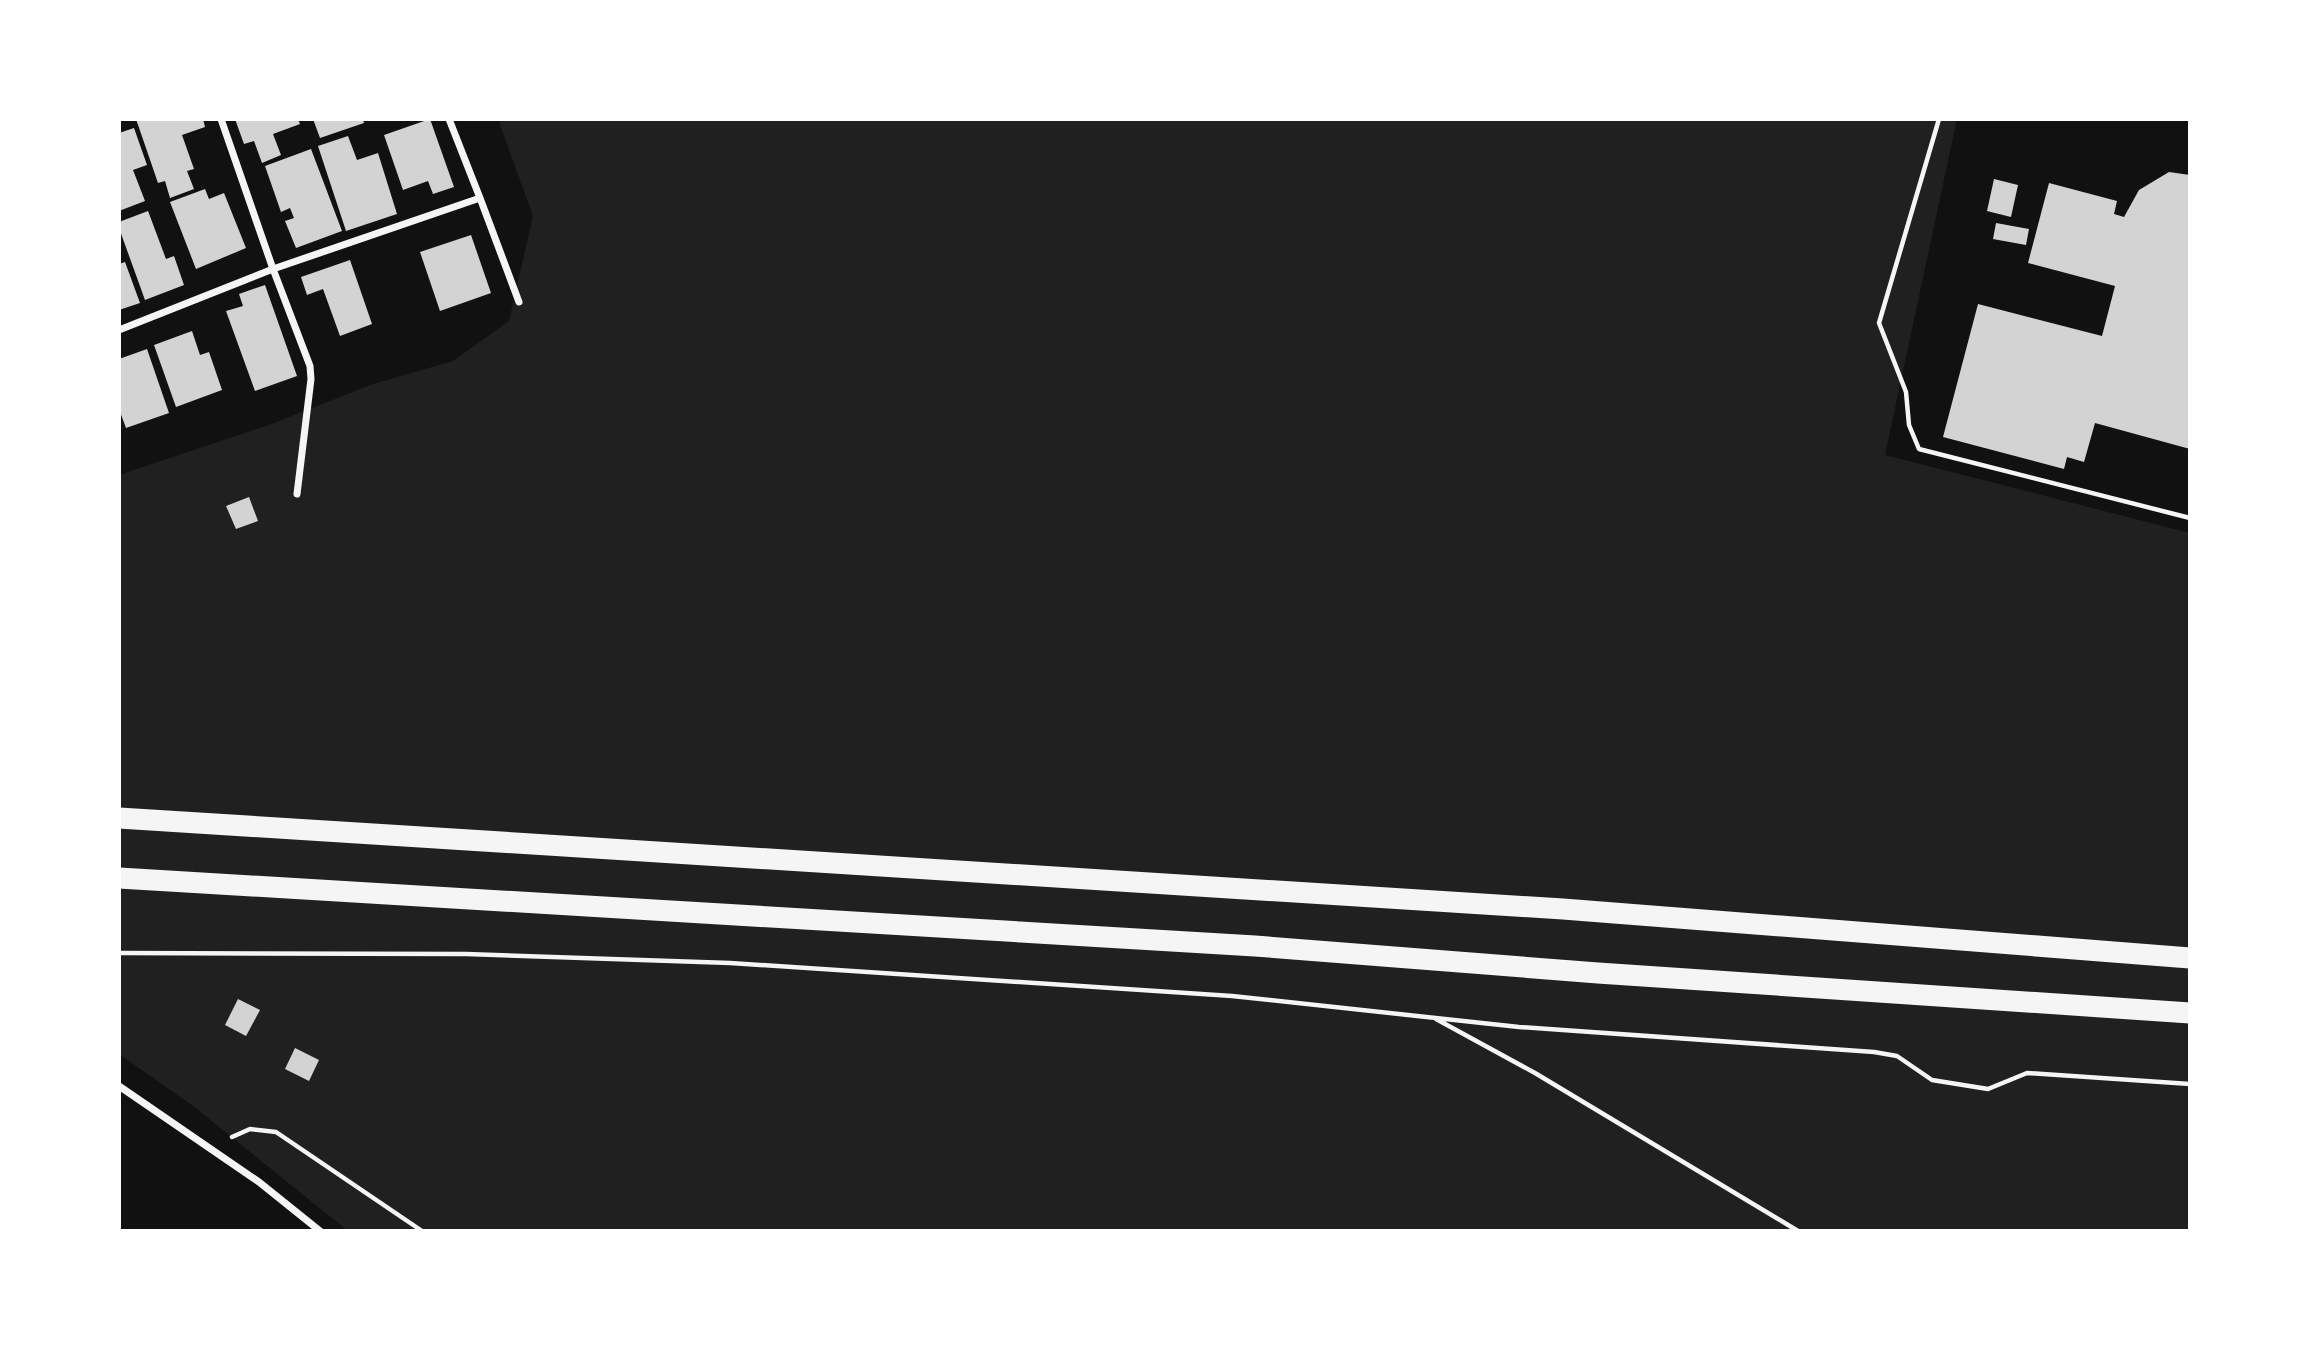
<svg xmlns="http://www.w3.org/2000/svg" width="2309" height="1350" font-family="'Asap Condensed',sans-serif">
<rect width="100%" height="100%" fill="#111"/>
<path fill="#202020" d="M498,119H1957L1885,455L2190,533V1231H348L193,1106L119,1054V475L269,425L373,384L453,361L509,321L533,216Z"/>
<path fill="#d3d3d3" d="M136,119H203L205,127L182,135L194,169L187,171L194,189L170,198L165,181L158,183Z
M235,119H298L300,124L273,134L281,155L262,163L254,141L244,144Z
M313,119H363L364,123L320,138Z
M430,119L454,187L433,194L428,181L403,190L384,135Z
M134,128L147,165L133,170L145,201L119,211V133Z
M348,136L357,160L378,153L397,214L346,231L318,146Z
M311,149L342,231L296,248L285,221L294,218L290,208L281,212L265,166Z
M2169,172L2190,175V449L2095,423L2084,462L2067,457L2064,469L1943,437L1978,304L2102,336L2115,286L2028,263L2049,183L2117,201L2114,214L2124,217L2139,190Z
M1994,179L2018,185L2011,217L1987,211Z
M205,189L209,199L224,193L246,248L196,269L170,202Z
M148,211L166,259L174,256L184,285L145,300L119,228V222Z
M1996,223L2029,229L2026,245L1993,239Z
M471,235L491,293L440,311L420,252Z
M350,260L372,324L340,336L323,289L307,295L301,277Z
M125,262L140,303L119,310V264Z
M265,285L297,376L255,391L226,311L243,306L239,294Z
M192,331L200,355L209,352L222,390L176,407L154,345Z
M147,349L169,413L126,428L119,409V359Z
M249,497L258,521L236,529L226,506Z
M238,999L260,1010L246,1036L225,1025Z
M295,1048L319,1060L309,1081L285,1069Z"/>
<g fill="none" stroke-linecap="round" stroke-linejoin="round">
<path stroke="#f5f5f5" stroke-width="4.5" d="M1939,119L1879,323L1906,392L1909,425L1919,449L2190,518
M119,953L466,954L730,963L1232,996L1519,1027L1874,1052L1897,1056L1932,1080L1988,1089L2027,1073L2190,1084
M1436,1019L1535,1073L1798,1231
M232,1137L250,1129L276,1132L422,1231"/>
<path stroke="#f5f5f5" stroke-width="7" d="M221,119L273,269L310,366L311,379L297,494
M480,198L519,302
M119,330L273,269L480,198L449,119
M119,1086L259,1182L320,1231"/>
<path stroke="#f5f5f5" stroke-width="21" d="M119,818L1563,909L2190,958
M119,878L1255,946L1598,973L2190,1013"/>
</g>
<rect width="2309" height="1350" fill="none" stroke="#ffffff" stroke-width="242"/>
</svg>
